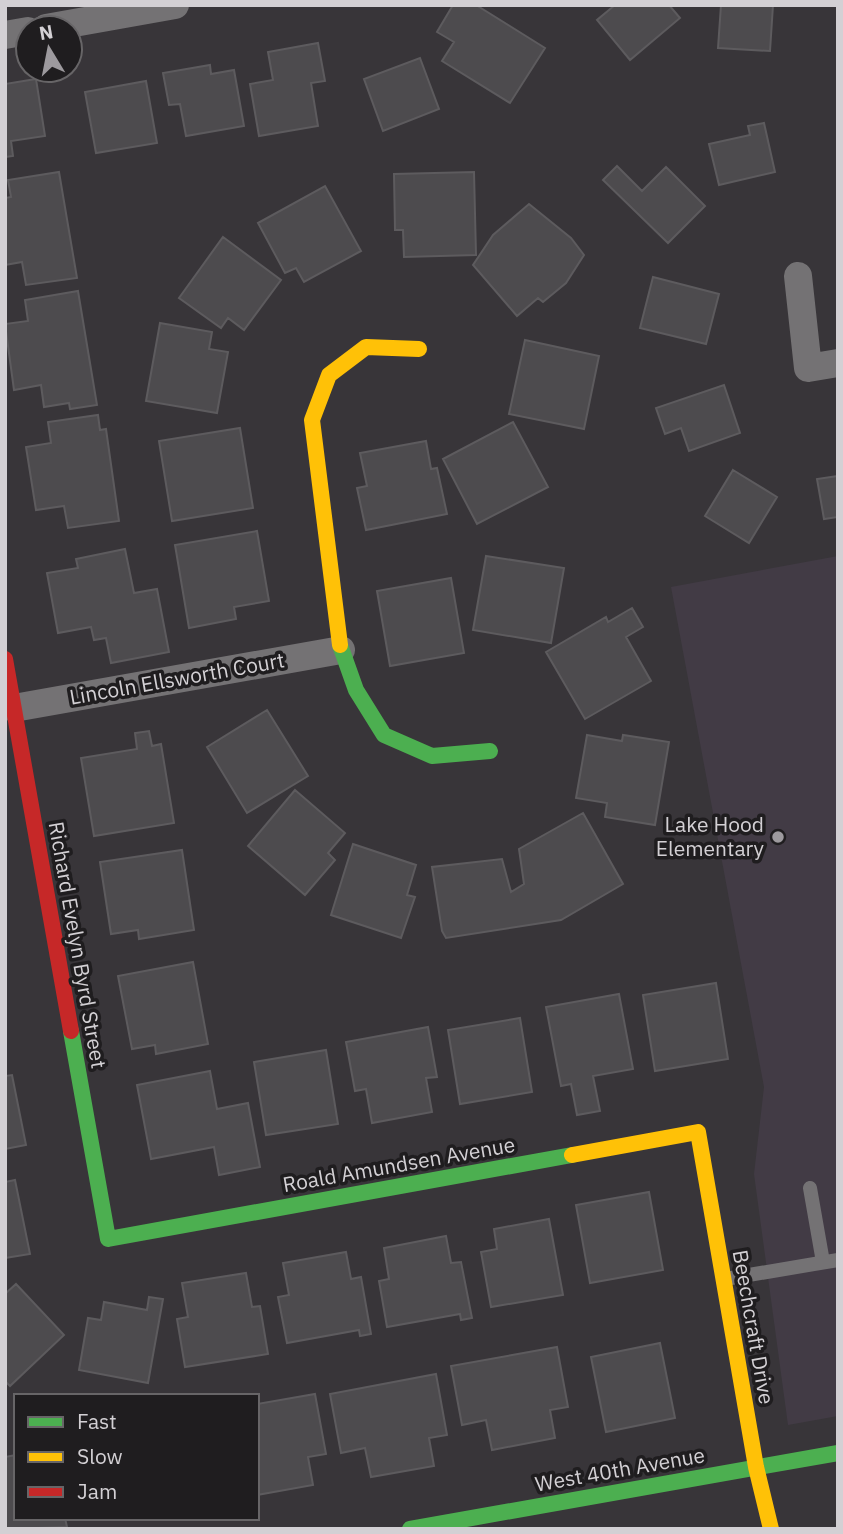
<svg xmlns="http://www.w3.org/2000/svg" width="843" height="1534" font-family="'IBM Plex Sans',sans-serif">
<rect width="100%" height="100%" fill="#383539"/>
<path fill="#423b45" d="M838,556V1416L788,1425L754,1174L764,1087L671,587Z"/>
<path fill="#4d4b4e" stroke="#5d5b5e" stroke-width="2" d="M453,5H476L545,48L510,103L442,61L454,42L437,32Z
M615,5H669L680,18L630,60L597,20Z
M721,5H773L770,51L718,48Z
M318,43L325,81L311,83L318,126L259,136L250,84L273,80L268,52Z
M420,58L439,109L383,131L364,79Z
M210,65L211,74L234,70L244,126L186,136L180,104L169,105L163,73Z
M36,79L45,136L11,141L13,156L5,157V84Z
M146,81L157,143L96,153L85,92Z
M764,123L775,172L719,185L709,144L750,135L748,126Z
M617,166L642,191L666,167L705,206L668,243L603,180Z
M59,172L77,278L26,285L22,262L5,265V198L11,197L8,180Z
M474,172L476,255L404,257L403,230H395L394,174Z
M325,186L361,251L304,282L296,268L285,273L258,223Z
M529,204L571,238L584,255L566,283L543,302L538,298L517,316L473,265L493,235Z
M223,237L281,280L244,330L228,318L221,328L179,298Z
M653,277L719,294L706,344L640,328Z
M78,291L97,405L70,409L69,403L44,407L41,385L14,390L5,324L28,321L25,300Z
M160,323L212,332L209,349L228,352L217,413L146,401Z
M525,340L599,356L584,429L509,414Z
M724,385L740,433L689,451L681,428L665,434L656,408Z
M98,415L100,430L106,429L119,521L68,528L64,506L36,510L26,447L51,443L48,422Z
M513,422L548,487L477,524L443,459Z
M240,428L253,508L172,521L159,441Z
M426,441L431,469L437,468L447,514L366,530L357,488L367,486L360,453Z
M733,470L777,497L749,543L705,516Z
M838,476V517L824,519L817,479Z
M257,531L269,601L234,607L236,619L189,628L175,545Z
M125,549L134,593L157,589L169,652L111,663L106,638L94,640L91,627L58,633L47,573L78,568L76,559Z
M486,556L564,568L551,643L473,630Z
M451,578L464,653L390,666L377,591Z
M632,608L643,627L626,637L651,681L585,719L546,652L606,617L608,622Z
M267,710L308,776L247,813L207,747Z
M149,731L152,746L161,744L174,823L94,836L81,758L137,749L135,733Z
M587,735L622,741L623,735L669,742L655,825L605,817L607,803L576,798Z
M295,790L345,833L328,853L335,860L305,895L248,846Z
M583,813L623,884L561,920L446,938L442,931L432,867L502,859L511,892L524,884L519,849Z
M353,844L416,865L407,895L415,897L401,938L331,915Z
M182,850L194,930L139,939L138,930L111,934L100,862Z
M193,962L208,1044L156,1054L155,1045L132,1049L118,976Z
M716,983L728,1059L655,1071L643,995Z
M619,994L633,1069L593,1076L600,1111L577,1115L571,1084L561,1086L546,1007Z
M520,1018L532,1092L460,1104L448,1030Z
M428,1027L437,1077L426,1078L432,1112L372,1123L366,1089L355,1091L346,1042Z
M326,1050L338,1124L266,1135L254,1062Z
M210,1071L217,1109L248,1103L260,1167L219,1175L214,1147L151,1159L137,1085Z
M12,1075L26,1145L5,1149V1076Z
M15,1180L30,1254L5,1258V1182Z
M649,1192L663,1270L590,1283L576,1205Z
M549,1219L563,1295L491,1307L481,1252L497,1249L494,1229Z
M446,1236L451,1263L461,1262L472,1318L461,1320L460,1314L387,1327L379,1281L389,1279L384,1248Z
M346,1252L351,1279L361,1277L371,1334L360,1336L359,1330L287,1343L278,1297L289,1295L283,1263Z
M246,1273L252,1307L260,1306L268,1354L185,1367L177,1319L188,1317L182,1283Z
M16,1284L64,1335L10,1386L5,1381V1294Z
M149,1297L163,1299L148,1383L79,1370L88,1318L101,1320L104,1302L147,1310Z
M660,1343L675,1418L606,1432L591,1357Z
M557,1347L568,1407L550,1410L555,1438L492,1450L486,1420L462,1425L451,1366Z
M436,1374L447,1435L429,1438L434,1466L371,1477L365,1448L341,1453L330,1394Z
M315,1394L326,1454L308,1457L313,1485L257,1495V1404Z
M16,1455V1518H65L67,1527L5,1529V1457Z"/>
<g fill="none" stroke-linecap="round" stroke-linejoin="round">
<path stroke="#747274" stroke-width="14" d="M810,1188L823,1262
M725,1279L838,1260"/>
<path stroke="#747274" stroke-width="28" d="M46,28L175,5
M5,35L28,31
M798,276L808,368L838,363
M14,708L341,650"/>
<path stroke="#4caf50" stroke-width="16" d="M340,645L356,690L384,735L432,756L490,751
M71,1031L108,1239L572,1155
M410,1529L838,1453"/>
<path stroke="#ffc107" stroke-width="16" d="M340,645L312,420L329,375L366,347L419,349
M572,1155L698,1132L756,1467L771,1529"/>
<path stroke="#c62828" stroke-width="16" d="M5,659L71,1031"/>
</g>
<circle fill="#9d9a9e" stroke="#1f1d1f" stroke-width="2.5" cx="778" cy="837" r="7"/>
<g text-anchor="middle" stroke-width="7" stroke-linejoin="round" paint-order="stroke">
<g font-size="21" fill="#d3d0d4" stroke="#1f1d1f">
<text transform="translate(177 679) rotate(-10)" y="7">Lincoln Ellsworth Court</text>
<text transform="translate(77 945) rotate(80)" y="7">Richard Evelyn Byrd Street</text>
<text transform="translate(399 1165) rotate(-10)" y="7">Roald Amundsen Avenue</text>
<text transform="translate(753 1327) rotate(80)" y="7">Beechcraft Drive</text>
<text transform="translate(620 1470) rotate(-10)" y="7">West 40th Avenue</text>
</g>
<g font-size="21" fill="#d3d0d4" stroke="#1f1d1f" text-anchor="end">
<text x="764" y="832">Lake Hood<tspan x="764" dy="24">Elementary</tspan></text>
</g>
</g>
<rect width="843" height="1534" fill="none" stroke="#d3d0d4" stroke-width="14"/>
<rect x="14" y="1394" width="245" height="126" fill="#1f1d1f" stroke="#676567" stroke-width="2"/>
<rect x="28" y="1417" width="35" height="10" fill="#4caf50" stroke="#676567" stroke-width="2"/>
<text x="77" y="1429" font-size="21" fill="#d3d0d4">Fast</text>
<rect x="28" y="1452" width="35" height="10" fill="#ffc107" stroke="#676567" stroke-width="2"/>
<text x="77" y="1464" font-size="21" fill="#d3d0d4">Slow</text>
<rect x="28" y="1487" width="35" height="10" fill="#c62828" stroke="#676567" stroke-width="2"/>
<text x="77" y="1499" font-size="21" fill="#d3d0d4">Jam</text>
<g transform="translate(49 49) rotate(350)"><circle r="33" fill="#1f1d1f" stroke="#676567" stroke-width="2"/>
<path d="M0-5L12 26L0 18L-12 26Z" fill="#9d9a9e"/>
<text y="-10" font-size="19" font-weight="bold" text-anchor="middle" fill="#d3d0d4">N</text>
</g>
</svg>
